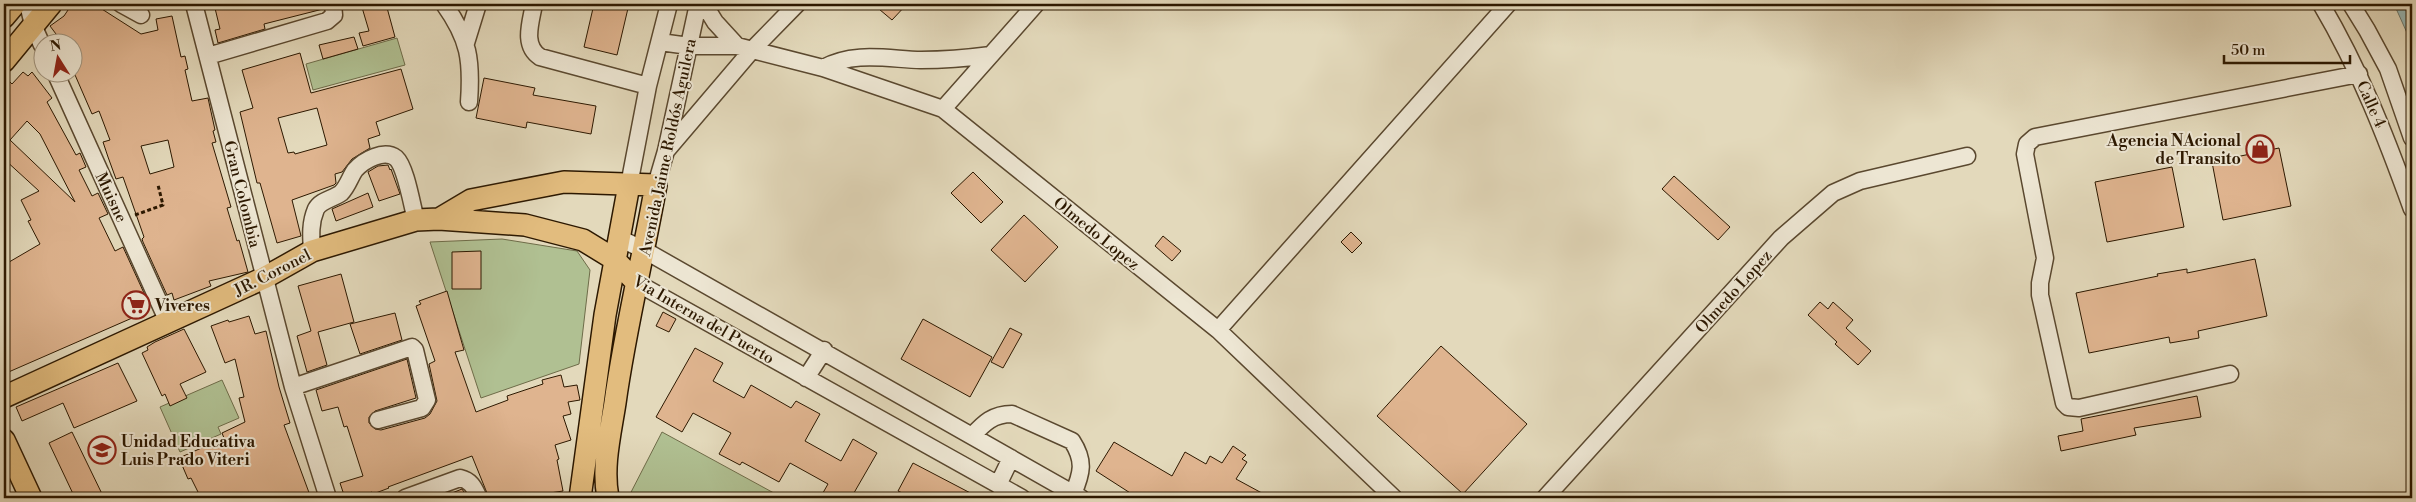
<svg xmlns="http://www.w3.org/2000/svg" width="2416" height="502" font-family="'Libre Bodoni',serif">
<rect width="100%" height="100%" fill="#e3d9bb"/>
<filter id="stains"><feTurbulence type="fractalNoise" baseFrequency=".004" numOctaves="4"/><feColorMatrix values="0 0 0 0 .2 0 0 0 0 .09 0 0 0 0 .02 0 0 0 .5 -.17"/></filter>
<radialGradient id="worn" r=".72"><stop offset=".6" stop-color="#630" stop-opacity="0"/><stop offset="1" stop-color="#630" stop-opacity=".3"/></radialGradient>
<path fill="#b0c092" stroke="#6e6c49" d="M397,38L405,65L313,90L306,64Z
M502,239L577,251L590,270L579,364L481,398L430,242Z
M222,380L239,418L218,427L221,434L180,452L160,407Z
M662,432L783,498H628Z"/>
<path fill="#97b9b7" stroke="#6c796e" d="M2394,4H2412V44Z"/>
<path fill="#dfb48f" stroke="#2c1800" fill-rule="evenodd" d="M72,4H94L141,34L158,30L156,19L172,16L181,57L185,56L188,69L185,70L192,101L208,98L215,130L213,131L216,142L212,143L231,207L227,208L237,241L239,240L248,272L209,281L211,286L174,300L172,293L167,295L143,242L142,239L144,237L123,177L116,179L108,157L103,142L110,140L99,111L92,114L72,68V42H62L50,26L64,16ZM168,140L174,167L150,174L141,146Z
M214,4H323V9L264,24L265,29L218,43L215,30L220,29Z
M361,4H386L395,37L363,46L359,33L369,31Z
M594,4H629L617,55L584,47Z
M873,4H907L892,20Z
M354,37L358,49L323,59L319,45Z
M300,53L311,93L401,69L413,109L376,122L380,135L368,139L370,148L352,159L342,172L335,174L336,183L334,185L292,200L301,236L277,243L260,183H257L240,112L253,108L242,70ZM317,108L327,145L295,154L294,152L288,153L278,118Z
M23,72L28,76L32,72L52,98L47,102L76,155L80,153L86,167L79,170L92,196L98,193L108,214L99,218L115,251L123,247L149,304L137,309L139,315L4,374V265L40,244L28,221L31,220L21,200L39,191L4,159V76L12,84ZM27,121L40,134L75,202L10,140Z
M484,78L535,88L533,95L596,106L591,134L527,122L526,128L476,118Z
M2279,148L2291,206L2223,220L2212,162Z
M388,165L390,170L391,169L400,194L379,201L368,172L378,166Z
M2172,167L2184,227L2107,242L2095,182Z
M973,172L1003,202L981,223L951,193Z
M1674,176L1730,227L1718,240L1662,189Z
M368,193L373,207L336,221L332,209Z
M1024,215L1058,247L1025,282L991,250Z
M1351,232L1362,243L1352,253L1341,242Z
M1163,236L1181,251L1172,261L1155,246Z
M481,251V289H452V252Z
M2255,259L2267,316L2198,331L2199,338L2170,343L2169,337L2089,353L2076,293L2158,276L2157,274L2187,269V273Z
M341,274L354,322L318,332L327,365L307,372L297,336L311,331L298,286Z
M447,291L464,350L455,352L476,412L508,400L507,396L543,384L542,380L561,375L564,387L577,385L580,400L568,402L571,414L563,416L571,440L555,445L559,459L557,460L563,491L550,493L551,498H489L472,456L388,487L389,488L373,494L372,492L353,498H345L340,483L363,476L347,426L344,427L338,407L322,411L316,390L407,359L416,398L375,411L369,417V423L375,429L381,430L425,418L430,414L437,401L429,364L435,361L416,306L421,304L419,301Z
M1820,302L1828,309L1833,302L1853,320L1846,328L1871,351L1858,365L1835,344L1837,342L1808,315Z
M663,312L676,319L669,332L656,326Z
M395,313L402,340L360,354L350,324Z
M249,316L255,334L266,331L279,387L290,423L284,425L311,498H201L191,478L188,479L179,458L224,438L222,433L245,422L239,398L244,397L235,359L225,363L211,326L228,320L229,322Z
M923,319L992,357L970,397L901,359Z
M1010,328L1022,334L1003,368L991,362Z
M184,329L206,372L180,384L187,398L170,406L165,394L162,396L142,353L148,350L147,347L155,342Z
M1441,346L1527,424L1463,494L1377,416Z
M695,348L723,363L713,381L744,398L751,385L791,408L796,401L820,414L805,441L841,461L853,439L877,453L851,498H820L828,484L790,463L779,482L742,462L740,465L719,454L731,433L693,413L682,432L656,417Z
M118,363L137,401L74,428L63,403L22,421L16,407Z
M2197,396L2201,417L2134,428L2136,435L2061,451L2058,436L2083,431L2081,419Z
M72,432L104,498H75L49,443Z
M1114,442L1172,476L1185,452L1206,464L1210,456L1222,463L1233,446L1246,455L1242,459L1247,462L1236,479L1271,498H1138L1096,471Z
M913,463L980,498H913L898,491Z
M462,489L468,498H442V497Z"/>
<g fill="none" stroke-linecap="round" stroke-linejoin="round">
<g stroke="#5a482f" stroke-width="19">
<path id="minor" d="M28,4L33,25L42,45
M121,4L141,15
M194,4L293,387L328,498
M444,4C469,39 472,60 469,102
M534,4C531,22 522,45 540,57L648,86
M704,4L715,22L737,46
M2321,4C2360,70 2386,137 2412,209
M2351,4L2367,30L2388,69L2412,138
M660,42L689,46H737L823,68L943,109L1218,330L1394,498
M466,43L478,4
M208,56L327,21L334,15L333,4
M823,68C854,51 887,59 921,60C945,60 968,58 991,55
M55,72L168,322
M943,109L1036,4
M666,151L752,50L797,4
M629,185L648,86L669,4
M656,185L666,151L698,4
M619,238L644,250L1081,498
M312,251C311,236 310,223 316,209C321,200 333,199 341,193C348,186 350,177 355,170C364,160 384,149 396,158C406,167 412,206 416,220
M637,283L1022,498
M1218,330L1508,4
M2230,374L2079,408L2068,407L2064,403L2040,295V283L2045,258L2025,154L2027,144L2035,137L2359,74
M806,378L824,350
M293,387L412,347L415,350L427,400L422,408L378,420
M972,436C984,423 993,414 1012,414L1072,441C1085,461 1082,473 1073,494
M998,485L1011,458
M405,498L460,478C472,481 474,488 479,498
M1545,498L1781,238L1833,193L1860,181L1967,156"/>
</g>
<g stroke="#2c1800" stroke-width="24">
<path id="major" d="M4,17L15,4
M4,61L51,4
M439,219L471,200L564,182L656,185C643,258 625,330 615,403C610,435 602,467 608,498
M4,397L264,278L312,251L416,220L439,219L525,225L583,240L614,259L637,283
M4,440L31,498
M580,498L605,315L629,185"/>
</g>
<path stroke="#2c1800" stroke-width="3" stroke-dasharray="4 2.5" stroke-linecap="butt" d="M135,215L163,205L158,185"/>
<use href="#minor" stroke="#ede6d3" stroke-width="16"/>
<use href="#major" stroke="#e2bc7e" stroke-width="21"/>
</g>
<defs>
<g id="shop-ring" transform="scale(1.4375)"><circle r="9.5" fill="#ede6d3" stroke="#8f2418" stroke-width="1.5"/><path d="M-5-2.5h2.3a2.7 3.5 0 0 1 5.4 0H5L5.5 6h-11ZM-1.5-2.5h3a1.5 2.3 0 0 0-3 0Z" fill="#8f2418"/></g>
<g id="supermarket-ring" transform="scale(1.4375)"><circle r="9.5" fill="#ede6d3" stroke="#8f2418" stroke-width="1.5"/><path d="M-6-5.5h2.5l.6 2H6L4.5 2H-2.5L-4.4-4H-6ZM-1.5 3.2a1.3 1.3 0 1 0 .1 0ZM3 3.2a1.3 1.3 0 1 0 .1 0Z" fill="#8f2418"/></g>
<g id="school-ring" transform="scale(1.4375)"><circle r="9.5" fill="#ede6d3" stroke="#8f2418" stroke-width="1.5"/><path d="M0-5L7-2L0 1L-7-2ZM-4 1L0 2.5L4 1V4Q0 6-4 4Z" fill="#8f2418"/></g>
</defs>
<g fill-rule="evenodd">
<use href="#shop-ring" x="2260" y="149"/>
<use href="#supermarket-ring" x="136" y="305"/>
<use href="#school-ring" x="102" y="450"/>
</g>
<g text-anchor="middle" stroke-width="4" stroke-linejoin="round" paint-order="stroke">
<g font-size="16" fill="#2c1800" stroke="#ede6d3">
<text transform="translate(2372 104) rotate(66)" y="6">Calle 4</text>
<text transform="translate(667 147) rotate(-78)" y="6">Avenida Jaime Roldós Aguilera</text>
<text transform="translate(243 194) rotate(76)" y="6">Gran Colombia</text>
<text transform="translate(112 197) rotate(65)" y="6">Muisne</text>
<text transform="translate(1097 233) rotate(39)" y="6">Olmedo Lopez</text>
<text transform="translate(272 272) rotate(-27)" y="6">JR. Coronel</text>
<text transform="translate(1733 291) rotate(-48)" y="6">Olmedo Lopez</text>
<text transform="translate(704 319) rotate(30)" y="6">Via Interna del Puerto</text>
</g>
<g font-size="16" font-weight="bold" fill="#2c1800" stroke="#ede6d3" text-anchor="start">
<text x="2241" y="146" text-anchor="end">Agencia NAcional<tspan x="2241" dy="18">de Transito</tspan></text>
<text x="155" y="311">Viveres</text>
<text x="121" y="447">Unidad Educativa<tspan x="121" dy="18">Luis Prado Viteri</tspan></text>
</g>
</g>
<rect width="2416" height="502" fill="none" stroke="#e3d9bb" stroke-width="20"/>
<rect x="5" y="5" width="2406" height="492" fill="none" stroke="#2c1800" stroke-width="2.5"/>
<rect x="10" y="10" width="2396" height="482" fill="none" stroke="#2c1800"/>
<g transform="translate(58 58) rotate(349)"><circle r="24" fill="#ede6d3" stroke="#a0947f"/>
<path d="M0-4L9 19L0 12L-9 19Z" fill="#8f2418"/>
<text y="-8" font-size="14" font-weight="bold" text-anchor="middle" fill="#2c1800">N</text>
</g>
<path d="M2224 55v8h126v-8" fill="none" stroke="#2c1800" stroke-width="2.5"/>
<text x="2231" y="55" font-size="15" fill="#2c1800" stroke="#ede6d3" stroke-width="4" paint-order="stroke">50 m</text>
<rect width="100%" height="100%" filter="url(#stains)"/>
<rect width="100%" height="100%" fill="url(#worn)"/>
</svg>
